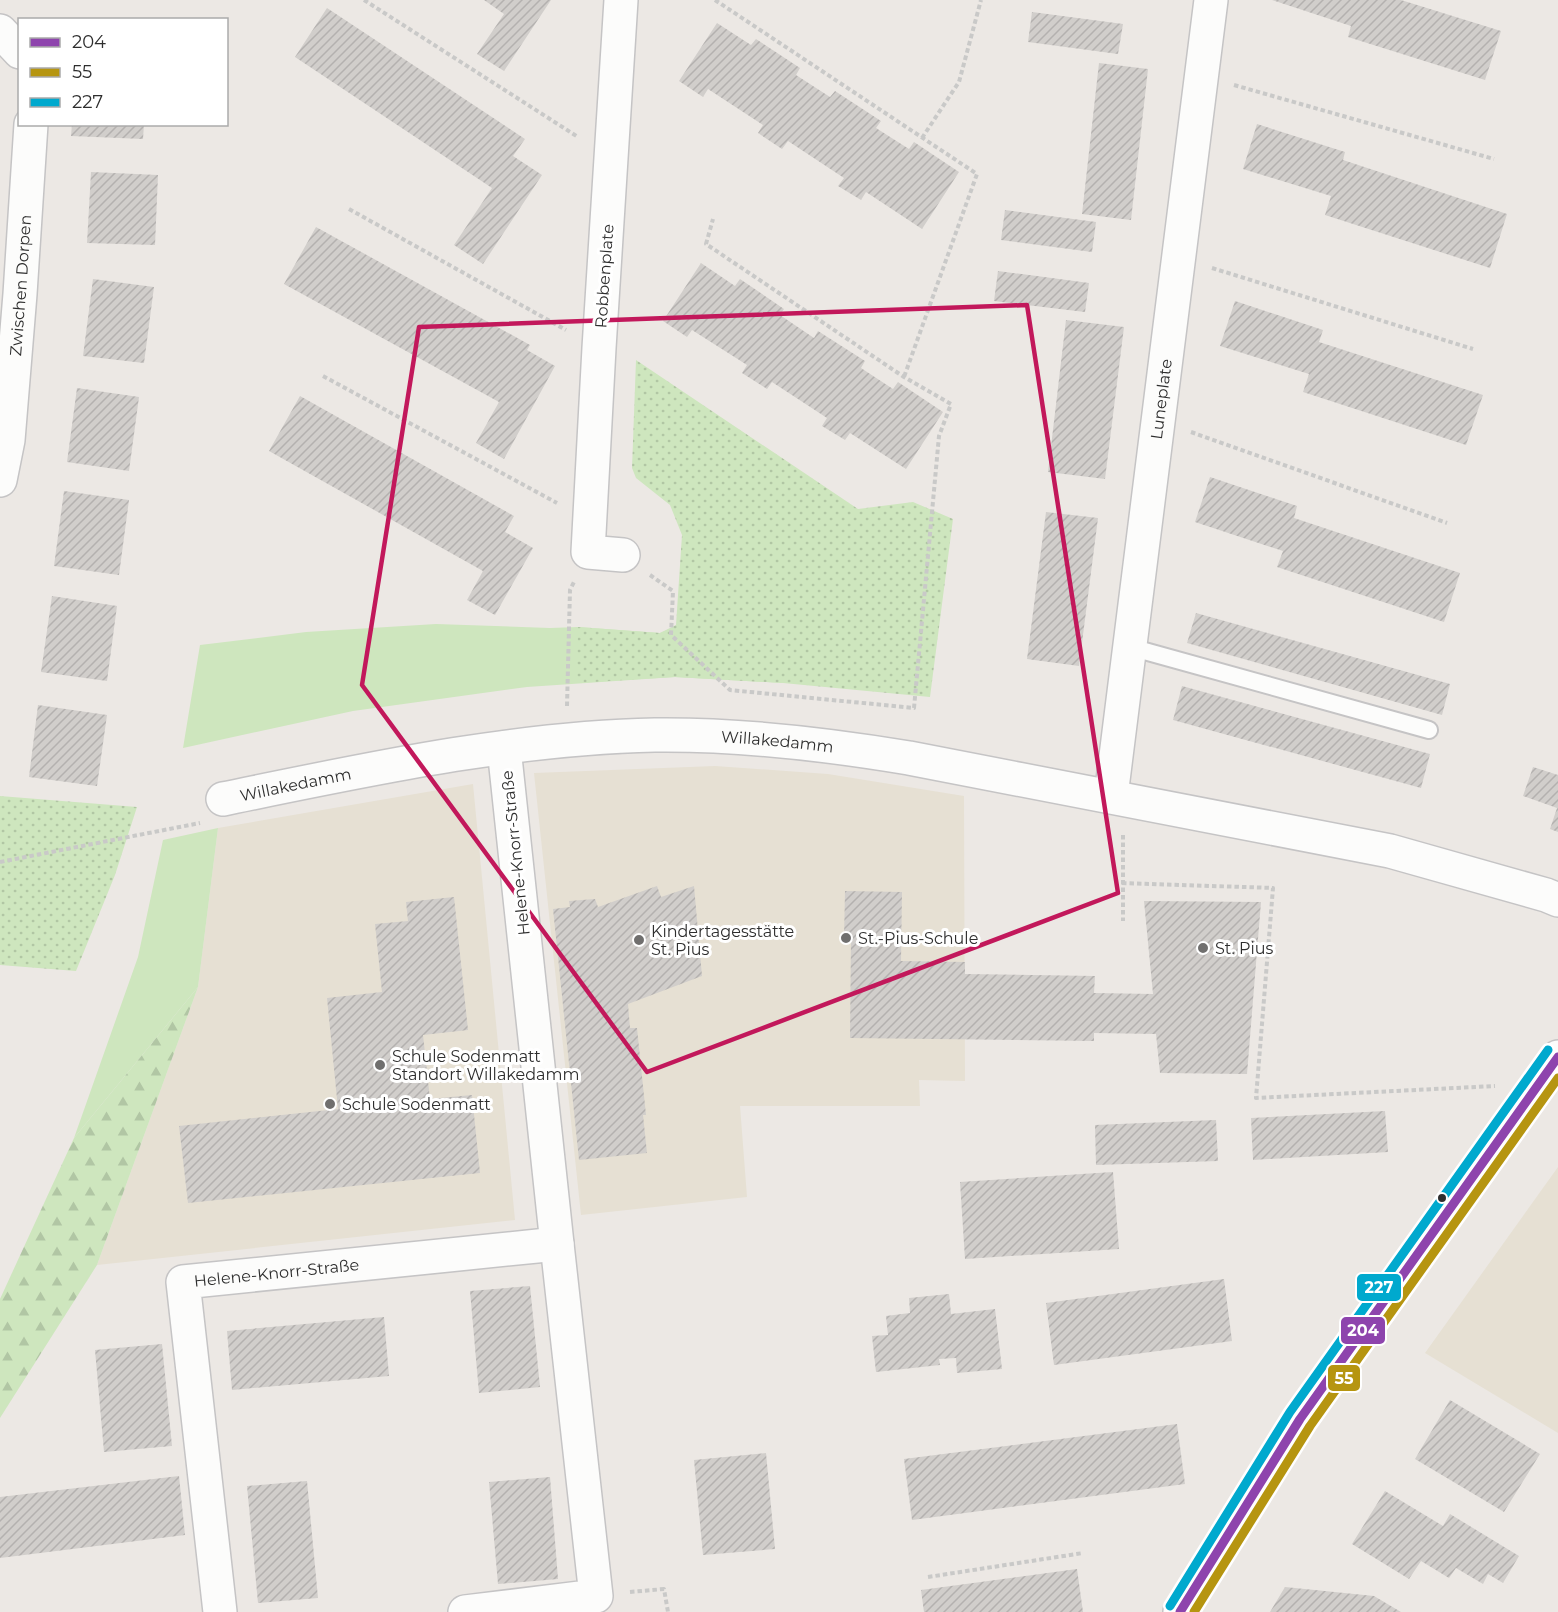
<svg xmlns="http://www.w3.org/2000/svg" width="1558" height="1612" font-family="Montserrat,sans-serif">
<defs>
<pattern id="forest-firs" width="22" height="20" patternUnits="userSpaceOnUse" patternTransform="scale(1.5)"><rect width="22" height="20" fill="#cee6be"/><path d="M5 1l3.5 6h-7zM16 11l3.5 6h-7z" fill="#b1c6a4"/></pattern>
<pattern id="park-dots" width="8" height="8" patternUnits="userSpaceOnUse" patternTransform="scale(1.5)"><rect width="8" height="8" fill="#cee6be"/><path d="M2 2h.1M6 6h.1" fill="none" stroke="#b1c6a4" stroke-width="1.8" stroke-linecap="round"/></pattern>
<pattern id="building-hatch" width="6" height="6" patternUnits="userSpaceOnUse" patternTransform="scale(1.5)"><rect width="6" height="6" fill="#d1cecb"/><path d="M-1 1l2-2M0 6l6-6M5 7l2-2" fill="none" stroke="#b4b1af"/></pattern>
</defs>
<rect width="100%" height="100%" fill="#ece8e4"/>
<path fill="#e6e0d3" d="M715,766L828,774L964,796L965,1081L919,1080L920,1106H740L747,1197L581,1215L534,773Z
M473,784L515,1220L97,1265L198,987L218,828Z
M1558,1167V1433L1425,1353Z"/>
<path fill="#cee6be" d="M436,624L550,628L578,627L660,633L676,626L783,683L675,677L527,687L353,711L183,748L200,645L306,632Z
M218,828L198,987L74,1138L138,957L163,840Z"/>
<path fill="url(#forest-firs)" d="M198,987L97,1265L0,1418V1299L74,1138Z"/>
<path fill="url(#park-dots)" d="M636,360L858,509L913,502L953,519L930,697L783,683L675,677L576,683L578,627L660,633L676,625L682,535L670,505L636,478L632,468Z
M0,796L137,807L115,875L76,971L0,965Z"/>
<path fill="url(#building-hatch)" d="M484,0H551L504,71L477,54L504,14Z
M1272,0H1401L1501,31L1485,80L1348,37L1351,26Z
M327,8L525,139L513,156L542,175L483,264L454,245L492,188L295,57Z
M1032,12L1123,24L1118,54L1028,42Z
M717,23L751,45L756,39L800,68L796,75L830,97L835,91L881,121L876,128L909,149L914,142L959,172L922,229L866,192L861,200L838,186L844,178L788,141L782,149L758,133L763,125L708,89L703,97L679,81Z
M1099,63L1148,69L1131,220L1082,214Z
M72,124H144L143,139L71,136Z
M1257,124L1345,152L1343,160L1507,214L1490,268L1325,215L1331,196L1243,169Z
M91,172L158,175L155,245L87,243Z
M1005,210L1096,222L1092,252L1001,240Z
M316,227L530,345L527,350L555,366L504,459L476,443L499,402L284,284Z
M701,263L735,286L740,279L784,309L780,315L814,338L818,331L865,361L861,368L893,389L898,382L943,412L906,469L850,433L845,440L822,426L827,418L772,382L767,389L742,373L747,365L692,330L687,337L663,321Z
M998,271L1089,283L1085,312L994,301Z
M93,279L154,287L144,363L83,356Z
M1235,301L1323,330L1319,342L1483,395L1466,445L1303,392L1309,374L1220,346Z
M1066,320L1124,327L1105,479L1048,472Z
M77,388L139,397L129,471L67,462Z
M300,396L514,516L505,532L533,548L495,615L467,600L483,571L269,451Z
M1210,477L1297,506L1294,518L1460,573L1444,622L1277,567L1283,551L1195,522Z
M64,491L129,500L119,575L54,566Z
M1046,512L1098,518L1079,666L1027,659Z
M52,596L117,606L107,681L41,672Z
M1196,613L1450,684L1442,715L1187,643Z
M1182,686L1430,754L1421,788L1173,720Z
M38,705L107,715L97,786L29,777Z
M1533,767L1558,775V832L1550,829L1557,808L1523,796Z
M657,886L661,897L694,886L702,976L628,1004L630,1028H637L646,1115H643L647,1153L579,1160L553,909L570,907L569,901L595,899L598,907Z
M845,891L902,892L901,961L965,962V974L1095,976L1094,993L1153,994L1144,901L1261,902L1247,1074L1160,1073L1156,1034L1094,1033V1041L850,1038L851,939H844Z
M454,897L468,1030L423,1035L430,1099L472,1095L480,1173L188,1203L179,1126L338,1109L327,998L382,992L375,924L408,921L406,902Z
M1385,1111L1388,1152L1253,1160L1251,1118Z
M1216,1120L1218,1161L1096,1165L1095,1125Z
M1113,1172L1119,1249L965,1259L960,1182Z
M1224,1279L1232,1341L1054,1365L1046,1303Z
M530,1286L540,1387L479,1393L470,1291Z
M949,1294L951,1314L995,1309L1002,1369L957,1373L956,1358L939,1359L940,1365L876,1372L872,1336L888,1335L886,1316L910,1313L909,1298Z
M384,1317L389,1376L232,1390L227,1331Z
M162,1344L172,1446L104,1452L95,1350Z
M1450,1400L1540,1454L1504,1512L1415,1459Z
M1177,1424L1185,1484L912,1520L904,1459Z
M766,1453L775,1549L703,1555L694,1460Z
M179,1476L185,1535L0,1558V1497Z
M550,1477L558,1579L498,1584L489,1482Z
M307,1481L318,1598L258,1603L247,1486Z
M1385,1491L1443,1526L1450,1514L1519,1556L1503,1583L1488,1574L1483,1584L1456,1568L1449,1578L1421,1561L1409,1579L1352,1544Z
M1077,1569L1083,1612H924L921,1590Z
M1285,1587L1374,1596L1401,1612H1270Z"/>
<g fill="none" stroke-linecap="round" stroke-linejoin="round">
<g stroke="#c5c4c5" stroke-width="20">
<path id="lane" d="M1130,647L1429,730"/>
</g>
<g stroke="#c5c4c5" stroke-width="36">
<g id="street">
<path d="M621,0L599,348L588,552L623,555"/>
<path d="M0,31L20,52"/>
<path id="s1" d="M0,480L8,440L20,294L31,124"/>
<path id="s2" d="M1111,796L1211,0"/>
<path id="s3" d="M223,799C365,770 510,738 655,735C740,734 825,744 909,758L1390,851L1546,895L1558,900"/>
<path id="s4" d="M220,1612L183,1282L557,1244L504,748"/>
<path d="M465,1612L596,1596L557,1244"/>
</g>
</g>
<g stroke="#c5c4c5" stroke-width="36">
<path id="secondary" d="M1180,1612L1300,1419L1558,1057"/>
</g>
<path stroke="#c9c9c8" stroke-width="4" stroke-dasharray="4.5 3" stroke-linecap="butt" d="M364,0L578,137
M715,0L977,174L904,377
M1234,85L1494,159
M922,138L959,82L981,0
M349,209L566,330
M1212,268L1473,349
M323,376L557,503
M1191,432L1447,523
M650,575L673,591L671,635L730,690L914,708L939,436L951,404L904,377L706,244L713,219
M567,706L570,590L574,582
M1123,835V921
M0,862L200,823
M1122,883L1273,888L1256,1098L1495,1086
M928,1577L1083,1553
M630,1592L664,1589L668,1612"/>
<use href="#lane" stroke="#fcfcfb" stroke-width="16"/>
<use href="#street" stroke="#fcfcfb" stroke-width="33"/>
<use href="#secondary" stroke="#fcfcfb" stroke-width="33"/>
<g stroke="#fff" stroke-width="14">
<path id="bus-1" d="M1180,1612L1300,1419L1558,1057"/>
</g>
<g stroke="#fff" stroke-width="14">
<path id="bus-2" d="M1194,1612L1310,1426L1558,1078"/>
</g>
<g stroke="#fff" stroke-width="14">
<path id="bus-3" d="M1170,1606L1290,1412L1548,1050"/>
</g>
<use href="#bus-1" stroke="#8e44ad" stroke-width="9"/>
<use href="#bus-2" stroke="#b69510" stroke-width="9"/>
<use href="#bus-3" stroke="#00a9ce" stroke-width="9"/>
</g>
<path fill="none" stroke="#c2185b" stroke-width="4.5" stroke-linejoin="round" d="M1027,305L1118,893L647,1072L362,685L419,327Z"/>
<g fill="#706f6e" stroke="#fff" stroke-width="2">
<circle cx="846" cy="938" r="6"/>
<circle cx="639" cy="940" r="6"/>
<circle cx="1203" cy="948" r="6"/>
<circle cx="380" cy="1065" r="6"/>
<circle cx="330" cy="1104" r="6"/>
</g>
<circle fill="#2e2e2e" stroke="#fff" stroke-width="2" cx="1442" cy="1198" r="5"/>
<g text-anchor="middle" stroke-width="6" stroke-linejoin="round" paint-order="stroke">
<g font-size="16" fill="#2e2e2e" stroke="#fff">
<text transform="translate(604 276) rotate(-86)" y="6">Robbenplate</text>
<text dy="6" stroke="none"><textPath href="#s1" startOffset="196">Zwischen Dorpen</textPath></text>
<text dy="6" stroke="none"><textPath href="#s2" startOffset="400">Luneplate</textPath></text>
<text dy="6" stroke="none"><textPath href="#s3" startOffset="560">Willakedamm</textPath></text>
<text dy="6" stroke="none"><textPath href="#s3" startOffset="74">Willakedamm</textPath></text>
<text transform="translate(515 853) rotate(-96)" y="6">Helene-Knorr-Straße</text>
<text dy="6" stroke="none"><textPath href="#s4" startOffset="426">Helene-Knorr-Straße</textPath></text>
</g>
<g font-size="16" fill="#2e2e2e" stroke="#fff" text-anchor="start">
<text x="651" y="937">Kindertagesstätte<tspan x="651" dy="18">St. Pius</tspan></text>
<text x="858" y="944">St.-Pius-Schule</text>
<text x="1215" y="954">St. Pius</text>
<text x="392" y="1062">Schule Sodenmatt<tspan x="392" dy="18">Standort Willakedamm</tspan></text>
<text x="342" y="1110">Schule Sodenmatt</text>
</g>
</g>
<g stroke="#fff" stroke-width="2">
<rect x="1356" y="1273" width="46" height="29" rx="6" fill="#00a9ce"/>
<rect x="1340" y="1316" width="46" height="29" rx="6" fill="#8e44ad"/>
<rect x="1327" y="1364" width="34" height="28" rx="6" fill="#b69510"/>
</g>
<g font-size="16" text-anchor="middle" font-weight="bold" fill="#fff">
<text x="1379" y="1293">227</text>
<text x="1363" y="1336">204</text>
<text x="1344" y="1384">55</text>
</g>
<rect x="18" y="18" width="210" height="108" fill="#ffffff" stroke="#ababab" stroke-width="1.5"/>
<rect x="30" y="38" width="30" height="9" fill="#8e44ad" stroke="#ababab" stroke-width="1.5"/>
<text x="72" y="48" font-size="18" fill="#2e2e2e">204</text>
<rect x="30" y="68" width="30" height="9" fill="#b69510" stroke="#ababab" stroke-width="1.5"/>
<text x="72" y="78" font-size="18" fill="#2e2e2e">55</text>
<rect x="30" y="98" width="30" height="9" fill="#00a9ce" stroke="#ababab" stroke-width="1.5"/>
<text x="72" y="108" font-size="18" fill="#2e2e2e">227</text>
</svg>
